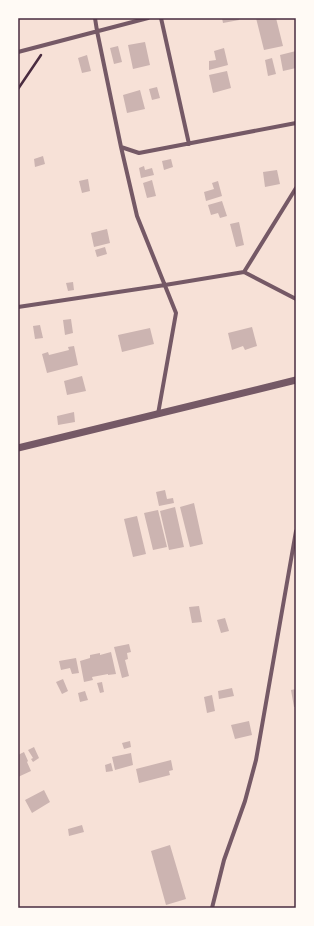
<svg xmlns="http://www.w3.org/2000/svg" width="314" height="926" font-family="'DM Sans',sans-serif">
<rect width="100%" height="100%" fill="#f7e1d7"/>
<path fill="#ccb4b1" d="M222,18H238L239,20L223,23Z
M256,18H276L283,46L264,50Z
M145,42L150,65L133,69L128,45Z
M118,46L122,62L114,64L110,48Z
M224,48L228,65L209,70V61L216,60L214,51Z
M296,51V68L283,71L280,55Z
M87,55L91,71L82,73L78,58Z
M272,58L276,74L268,76L265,60Z
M227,71L231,88L213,93L209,75Z
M157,87L160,98L152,100L149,89Z
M140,90L145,109L127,113L123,95Z
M43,156L45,164L35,167L34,159Z
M171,159L173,167L164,170L162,161Z
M144,166L145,170L152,168L154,175L141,178L139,168Z
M277,170L280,184L265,187L263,172Z
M88,179L90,191L82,193L79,181Z
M152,180L156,196L147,198L143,183Z
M218,181L222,196L206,201L204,192L214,189L212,183Z
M222,201L227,216L220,218L218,213L211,215L208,205Z
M239,222L244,245L236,247L230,224Z
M107,229L110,243L94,247L91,233Z
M105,247L107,254L97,257L95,250Z
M73,282L74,290L68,291L66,283Z
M71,319L73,333L65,335L63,320Z
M40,325L43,338L35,339L33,326Z
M252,327L257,346L245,350L243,346L232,350L228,333Z
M150,328L154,344L122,352L118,335Z
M74,346L78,365L47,373L42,354L48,352L49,355L69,350L68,347Z
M82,376L86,391L67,395L64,381Z
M74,412L75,422L58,425L57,416Z
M165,490L167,499L173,498L174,503L159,506L156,492Z
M194,503L203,544L190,547L180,507Z
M175,507L184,547L169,550L160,511Z
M158,510L167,547L153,550L144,513Z
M137,516L146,554L133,557L124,519Z
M199,606L202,622L192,623L189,607Z
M225,618L229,631L221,633L217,620Z
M129,644L131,652L127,653L128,659L125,660L129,676L122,678L114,647Z
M111,652L116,674L108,675V674L92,677L93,680L84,682L80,661L90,658V655L100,653V655Z
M76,658L79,673L72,674L70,668L61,670L59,661Z
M63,679L68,691L62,694L56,682Z
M102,682L104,692L100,693L97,683Z
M232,688L234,696L219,699L218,691Z
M296,689V707H294L291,690Z
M85,691L88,700L80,702L78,693Z
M212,695L215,711L207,713L204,697Z
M249,721L252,735L235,739L231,725Z
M130,741L131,747L124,749L122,743Z
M34,747L39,758L33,762L31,759L33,758L28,750Z
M24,752L28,761L27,762L31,771L18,777V755Z
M131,753L133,765L115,770L112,757Z
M171,760L173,770L169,771L170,775L139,783L136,769Z
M111,763L113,771L106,772L105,765Z
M44,790L50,802L32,813L25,800Z
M82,825L84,832L69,836L68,829Z
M170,845L186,899L166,905L151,851Z"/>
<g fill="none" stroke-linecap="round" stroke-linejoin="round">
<path stroke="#4a2c40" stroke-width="2.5" d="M18,89L41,55"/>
<path stroke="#755966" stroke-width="4" d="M95,18L97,31L121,147L139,153L296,123
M161,18L189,144
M18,52L148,18
M121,147L137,216L176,313L158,414
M244,272L296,188
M18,307L165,285L244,272L296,299
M212,908L224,860L245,801L256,760L296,531"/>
<path stroke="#755966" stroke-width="7" d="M18,448L296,380"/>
</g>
<rect width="314" height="926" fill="none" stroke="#fffaf5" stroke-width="38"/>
<rect x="19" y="19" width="276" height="888" fill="none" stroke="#4a2c40" stroke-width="1.5"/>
</svg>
